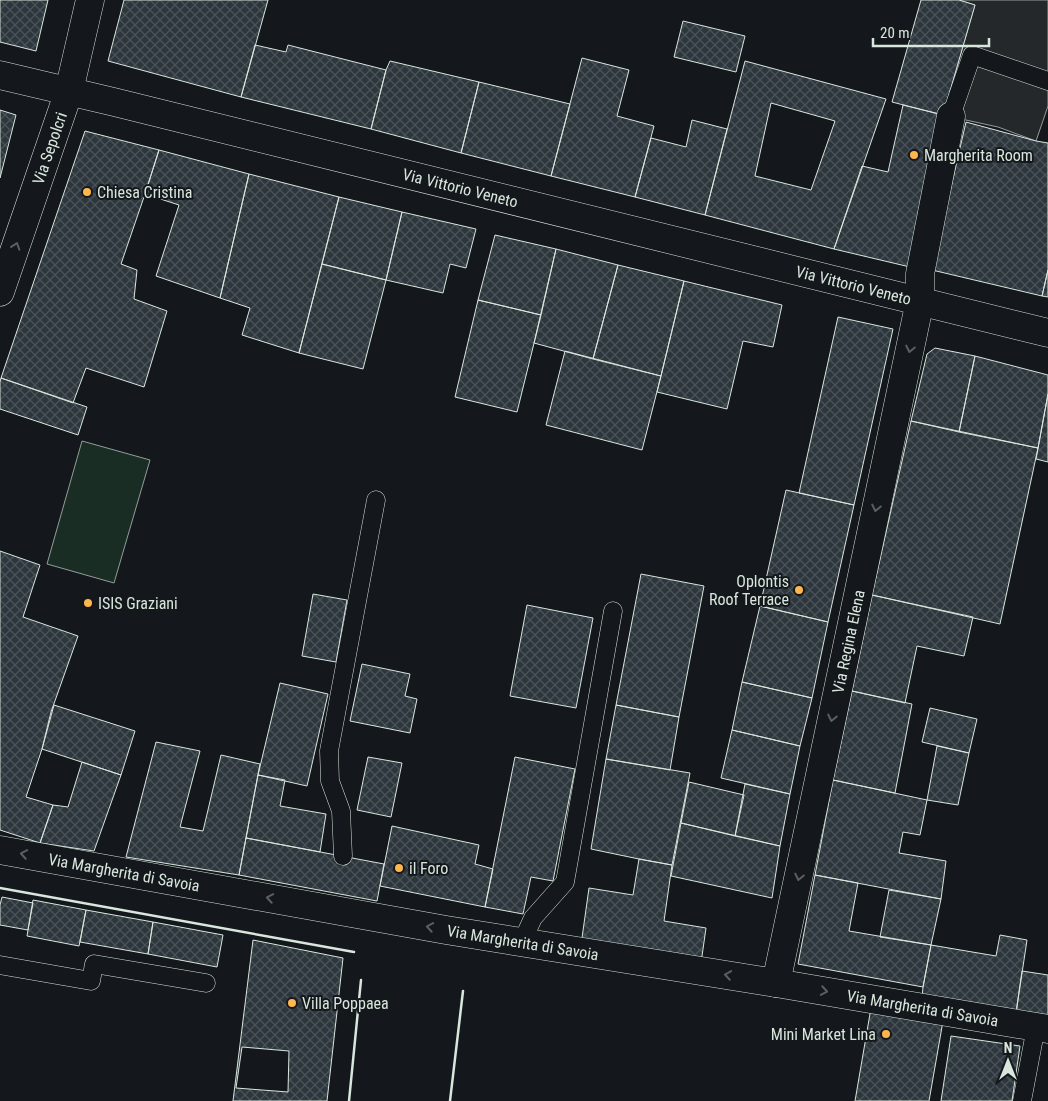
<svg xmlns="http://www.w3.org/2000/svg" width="1048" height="1101" font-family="'Roboto Condensed',sans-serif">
<defs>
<pattern id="building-cross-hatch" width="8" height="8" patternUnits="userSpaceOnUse" patternTransform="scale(1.25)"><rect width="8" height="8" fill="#2c363c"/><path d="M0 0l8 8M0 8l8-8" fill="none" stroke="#4a5358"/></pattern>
</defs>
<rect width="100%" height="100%" fill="#14181c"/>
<path fill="#1a2d24" stroke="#939e99" d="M82,441L150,460L114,583L47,564Z"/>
<path fill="#24282b" stroke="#939e99" d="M959,0H1048V106L1036,141L998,127L943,115L975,5Z"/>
<path fill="url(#building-cross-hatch)" stroke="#d8e6dc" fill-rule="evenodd" d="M0,0H48L36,51L0,42Z
M124,0H268L241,97L108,61Z
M921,0H959L975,5L943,115L892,102Z
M683,21L745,36L736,72L674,57Z
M255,45L286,52L288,45L386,70L371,129L241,97Z
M582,58L629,70L617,116L654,126L635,197L551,176Z
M390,61L479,82L461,153L371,129L386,70Z
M745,61L886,99L834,249L705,215ZM771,103L835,121L811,190L755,176Z
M479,82L570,104L551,176L461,153Z
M903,105L943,115L910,267L834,249L862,166L888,172Z
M0,110L16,115L0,178Z
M692,120L727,129L705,215L635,197L651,138L686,147Z
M966,122L1036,141L1048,143V270L1042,296L932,270Z
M85,131L159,150L145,194L121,264L137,270L134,299L167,311L144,387L86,368L73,403L1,378Z
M159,150L249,174L220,298L156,276L179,205L145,194Z
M249,174L339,197L299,353L242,335L250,308L220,298Z
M339,197L402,212L386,280L322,264Z
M402,212L476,229L466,268L450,264L443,293L386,280Z
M495,235L556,249L541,315L478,300Z
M556,249L618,265L593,359L534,343Z
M322,264L386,280L363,369L299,353Z
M618,265L684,281L661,376L593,359Z
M1048,270V297L1042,296Z
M684,281L782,305L773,347L743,341L727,409L657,392Z
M478,300L541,315L517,412L455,397Z
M838,317L893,329L854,505L799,493Z
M935,348L975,356L959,432L911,421L927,354Z
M565,351L661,376L642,450L546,425Z
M975,356L1048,375V394L1038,448L959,432Z
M1,378L87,407L78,435L0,409V382Z
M1048,394V462L1036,459Z
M911,421L1038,448L1000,624L872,595Z
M786,490L854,505L828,622L760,606Z
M0,551L40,565L23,617L78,636L51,712L42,749L26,797L53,805L40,843L0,830Z
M641,574L704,586L679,717L616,705Z
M313,594L347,600L336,662L302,656Z
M872,595L973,617L964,656L917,646L905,703L852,691Z
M527,605L593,618L576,708L510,696Z
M760,606L828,622L812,698L742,682Z
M362,664L410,674L405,696L417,699L410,733L350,721Z
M742,682L812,698L800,746L732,730Z
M280,683L328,694L307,786L258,775Z
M852,691L912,704L895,793L833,780Z
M54,705L135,731L121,775L42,749Z
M616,705L679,717L670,770L606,759Z
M930,708L977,719L969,753L922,742Z
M732,730L800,746L790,794L721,778Z
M156,742L200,751L180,827L203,831L221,755L260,764L239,875L126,857Z
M937,746L969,753L958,805L927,800Z
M368,757L402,763L391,817L357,810Z
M515,757L575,769L553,881L531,877L523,914L485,907Z
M606,759L690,773L672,865L639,859L591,849Z
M82,762L121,775L94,851L40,843L53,805L68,807Z
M258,775L285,780L280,806L326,814L320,852L246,838Z
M833,780L927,800L920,835L903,832L899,853L946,861L941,899L815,875Z
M689,782L744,795L735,836L681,823Z
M745,784L790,794L780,846L735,836Z
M681,823L780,846L772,898L671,876Z
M392,826L479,845L475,864L493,869L485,907L380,886Z
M246,838L384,864L377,901L239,875Z
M639,859L672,865L664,921L706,928L701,963L581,945L589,888L633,895Z
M815,875L858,883L849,931L931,945L923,987L798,964Z
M889,890L941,899L931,945L880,937Z
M2,897L33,903L28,930L0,925V905Z
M33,900L86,910L79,946L27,936Z
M86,910L153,922L148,954L80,942Z
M153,922L223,935L217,967L148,954Z
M1000,935L1027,940L1016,1013L922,998L923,987L931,945L996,956Z
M253,940L343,958L327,1101H233ZM242,1047L289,1051L288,1092L236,1088Z
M1022,971L1048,975V1018L1016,1013Z
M871,1008L943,1021L929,1101H855Z
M951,1036L1020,1046L1012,1101H941Z"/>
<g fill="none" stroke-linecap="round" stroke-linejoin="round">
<g stroke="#d8e6dc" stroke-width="19">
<path id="service" d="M951,116L972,55L1048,81
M343,856L341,811L330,781L329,751L376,500
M522,942L533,918L565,882L613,611
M0,965L91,981L94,964L206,983
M1022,1101L1036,1027"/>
</g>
<g stroke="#d8e6dc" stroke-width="29">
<g id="minor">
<path id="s1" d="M0,292L69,91"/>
<path id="s2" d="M0,850L446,930L776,983L1048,1029"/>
<path id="s3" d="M776,983L920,301V274L951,116"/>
</g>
</g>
<g stroke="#d8e6dc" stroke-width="29">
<path id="tertiary" d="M69,91L90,0"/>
</g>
<g stroke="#d8e6dc" stroke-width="29">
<g id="primary">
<path id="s4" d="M0,75L114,102L1048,333"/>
</g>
</g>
<use href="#service" stroke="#14181c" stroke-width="18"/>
<use href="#minor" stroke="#14181c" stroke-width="28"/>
<use href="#tertiary" stroke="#14181c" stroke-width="28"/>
<use href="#primary" stroke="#14181c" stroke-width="28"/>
<path stroke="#d8e6dc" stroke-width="2.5" d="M0,888L354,952
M349,1101L361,980
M450,1101L463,991"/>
</g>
<defs><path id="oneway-chevron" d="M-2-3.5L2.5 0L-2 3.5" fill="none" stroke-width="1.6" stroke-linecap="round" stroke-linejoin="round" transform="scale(1.25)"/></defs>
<g stroke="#59605f">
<use href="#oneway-chevron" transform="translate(16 246) rotate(-71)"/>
<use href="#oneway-chevron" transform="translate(910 349) rotate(102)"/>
<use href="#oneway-chevron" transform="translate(876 508) rotate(102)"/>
<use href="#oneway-chevron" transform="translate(832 718) rotate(102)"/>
<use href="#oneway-chevron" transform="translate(24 854) rotate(-170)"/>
<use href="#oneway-chevron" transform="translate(799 877) rotate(102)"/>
<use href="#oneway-chevron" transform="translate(270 898) rotate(-170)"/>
<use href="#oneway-chevron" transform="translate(430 927) rotate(-170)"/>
<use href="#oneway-chevron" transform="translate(728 975) rotate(-171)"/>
<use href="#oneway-chevron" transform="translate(824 991) rotate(10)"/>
</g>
<g fill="#ffb74d" stroke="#14181c" stroke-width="2">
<circle cx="914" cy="155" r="5"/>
<circle cx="87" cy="192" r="5"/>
<circle cx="799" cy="590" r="5"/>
<circle cx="88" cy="603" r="5"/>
<circle cx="399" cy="868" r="5"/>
<circle cx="292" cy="1003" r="5"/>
<circle cx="886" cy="1034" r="5"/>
</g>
<g text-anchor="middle" stroke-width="4" stroke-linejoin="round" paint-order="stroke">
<g font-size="16" fill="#d8e6dc" stroke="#14181c">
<text dy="6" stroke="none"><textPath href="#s1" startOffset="152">Via Sepolcri</textPath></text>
<text dy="6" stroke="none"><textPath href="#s4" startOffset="474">Via Vittorio Veneto</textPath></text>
<text dy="6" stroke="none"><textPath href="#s4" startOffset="879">Via Vittorio Veneto</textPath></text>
<text dy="6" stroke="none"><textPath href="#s3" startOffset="349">Via Regina Elena</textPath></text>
<text dy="6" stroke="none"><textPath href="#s2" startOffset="126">Via Margherita di Savoia</textPath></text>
<text dy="6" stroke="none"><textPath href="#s2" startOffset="531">Via Margherita di Savoia</textPath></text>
<text dy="6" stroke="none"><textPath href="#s2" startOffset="936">Via Margherita di Savoia</textPath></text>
</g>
<g font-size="16" fill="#d8e6dc" stroke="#14181c" text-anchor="start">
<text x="924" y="161">Margherita Room</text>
<text x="97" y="198">Chiesa Cristina</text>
<text x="789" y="587" text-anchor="end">Oplontis<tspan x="789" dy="18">Roof Terrace</tspan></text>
<text x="98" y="609">ISIS Graziani</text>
<text x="409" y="874">il Foro</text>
<text x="302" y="1009">Villa Poppaea</text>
<text x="876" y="1040" text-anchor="end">Mini Market Lina</text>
</g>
</g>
<g transform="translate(1008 1061)" stroke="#14181c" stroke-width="4" paint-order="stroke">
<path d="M0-4L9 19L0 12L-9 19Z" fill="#d8e6dc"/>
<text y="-8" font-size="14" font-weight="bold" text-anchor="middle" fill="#d8e6dc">N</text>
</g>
<path d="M873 38v8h116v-8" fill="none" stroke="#d8e6dc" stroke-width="2.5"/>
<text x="880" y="38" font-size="15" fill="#d8e6dc" stroke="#14181c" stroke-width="4" paint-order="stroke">20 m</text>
</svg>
